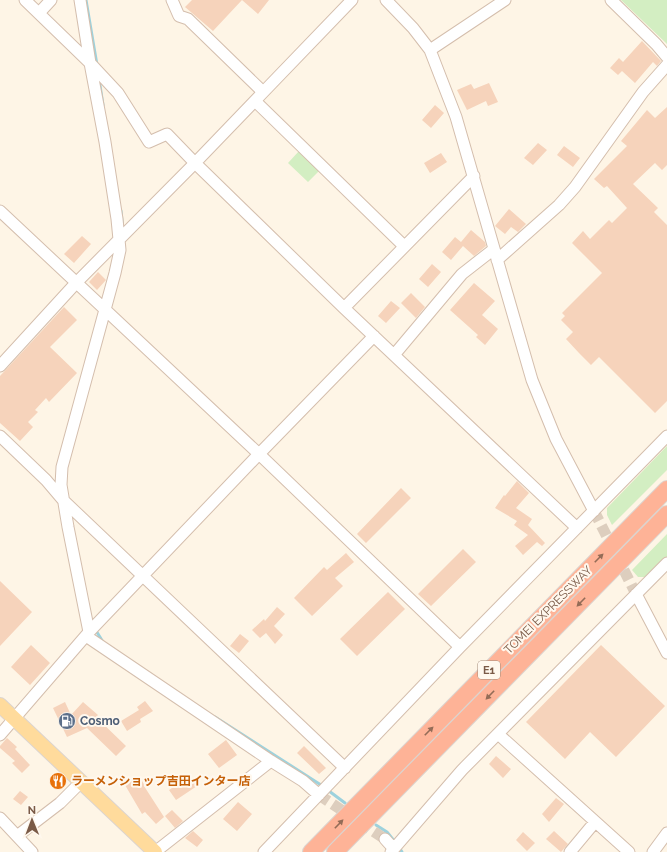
<svg xmlns="http://www.w3.org/2000/svg" width="667" height="852" font-family="Raleway,'Noto Sans JP',sans-serif">
<rect width="100%" height="100%" fill="#fef5e6"/>
<path fill="#d3eec2" d="M621,0H667V44Z
M299,151L320,170L308,182L288,163Z
M667,446V470L612,525L607,515V508Z
M667,534V558L648,577H638L632,570Z"/>
<g fill="none" stroke-linecap="round" stroke-linejoin="round">
<path stroke="#9dd2dd" stroke-width="3" d="M86,0L97,65
M99,79L103,105
M121,211L123,231
M95,629L103,642
M215,717L321,785L345,803
M376,825L387,832L395,842
M399,847L402,852"/>
</g>
<path fill="#f6d3bb" d="M192,0H242L213,31L185,7Z
M242,0H269L258,14Z
M642,41L661,61L657,66L653,62L635,83L622,71L618,75L610,68L619,58L623,62Z
M489,83L498,102L488,106L486,101L467,110L457,90L471,84L474,89Z
M435,105L444,113L431,128L422,120Z
M667,107V165L662,170L655,163L633,184L658,208L654,212L667,225V401L655,413L599,357L591,365L579,353L566,339L573,332L561,320L565,316L562,313L602,273L572,243L583,231L590,239L609,220L612,223L627,208L607,186L604,188L594,179L627,146L621,141L647,110L655,118Z
M538,143L547,150L533,165L524,158Z
M564,146L580,158L573,167L557,155Z
M441,153L447,162L430,173L424,163Z
M509,209L526,224L518,232L511,227L505,234L495,226Z
M471,230L485,242L486,246L474,256L463,246L451,260L442,252L455,237L461,242Z
M82,236L91,244L74,263L64,254Z
M432,264L441,272L428,287L419,279Z
M98,272L106,280L97,290L89,282Z
M474,283L495,301L482,315L498,329L485,345L476,337L478,335L450,310Z
M411,293L425,307L416,318L401,303Z
M391,301L400,308L386,323L378,316Z
M64,307L77,320L50,347L77,373L49,402L46,398L35,410L38,412L28,422L33,427L20,441L0,423V376Z
M517,481L529,493L516,508L532,519L528,525L545,543L542,546L537,542L523,555L515,546L528,535L514,525L517,521L495,508L504,495L505,496Z
M401,488L411,498L366,543L357,534Z
M463,549L476,562L431,606L418,594Z
M346,553L354,562L335,578L343,586L312,616L294,598L324,567L327,570Z
M0,581L32,612L0,646Z
M388,592L405,609L357,656L340,639Z
M277,607L285,614L274,626L283,635L275,644L266,633L260,638L252,630L264,619L265,621Z
M240,634L249,641L239,653L230,646Z
M31,645L50,663L30,685L11,667Z
M601,645L665,706L616,757L590,732L565,759L526,722Z
M145,701L153,711L140,719L141,722L127,731L121,721L139,710L137,707Z
M65,702L71,715L83,702L98,715L96,717L126,746L116,756L87,728L67,737L53,708Z
M7,738L17,747L15,749L30,765L22,773L12,763L15,761L0,748V746Z
M226,740L237,755L219,768L208,754Z
M304,746L326,768L319,774L297,753Z
M496,756L511,769L503,778L489,764Z
M58,775L65,781L58,789L50,783Z
M139,776L145,786H144L164,817L156,824L145,812L142,814L125,785Z
M190,776L197,786L176,800L169,790Z
M20,791L28,797L21,805L13,799Z
M556,798L564,804L549,822L542,814Z
M238,802L252,814L237,831L223,819Z
M172,810L183,821L175,828L165,816Z
M193,831L203,840L197,847L185,838Z
M554,831L568,844L561,852L546,839Z
M523,832L535,843L527,851L516,840Z"/>
<g fill="none" stroke-linecap="round" stroke-linejoin="round">
<path stroke="#ddcebe" stroke-width="11" stroke-dasharray="11 5.5" stroke-linecap="butt" d="M594,511L636,594
M319,795L385,839"/>
<g stroke="#d4bead" stroke-width="13">
<path id="minor" d="M25,0L90,63L118,93L149,142L167,134L195,163L344,308L577,528
M80,0L90,63L105,142L117,219L120,250L115,273L62,467L61,485L68,527L89,632
M172,0L179,16L188,19L263,92
M386,0L413,28L430,50L456,117L532,380L556,439L594,511
M611,0L656,44L667,57
M39,13L51,0
M430,50L505,0
M255,101L404,246
M0,211L259,454L460,647
M497,260L559,205L575,187L643,92L667,65
M344,308L474,176
M394,355L462,274L494,249
M0,366L76,283L195,163L352,0
M0,436L46,480L63,500L345,768
M636,594L667,653
M86,636L271,761L303,781L319,795
M498,734L629,852
M0,735L89,632L259,454L374,336
M0,818L32,852
M17,836L60,803L81,782
M385,839L394,849
M155,852L271,761
M264,852L460,647L667,436
M391,852L462,770L667,563
M570,852L595,822
M653,852L667,833"/>
</g>
<g stroke="#dcd4cf" stroke-width="16">
<path id="major" d="M0,705L155,852"/>
</g>
<g stroke="#dcd4cf" stroke-width="18">
<path id="highway" d="M311,852L667,489
M335,852L667,514"/>
</g>
<use href="#minor" stroke="#fff" stroke-width="11"/>
<use href="#major" stroke="#ffdb9c" stroke-width="14"/>
<use href="#highway" stroke="#feb397" stroke-width="16"/>
</g>
<defs><path id="oneway-solid" d="M-6-.8H1V-3.2L6.5 0L1 3.2V.8H-6Z"/></defs>
<g fill="#946c57">
<use href="#oneway-solid" transform="translate(599 558) rotate(-45)"/>
<use href="#oneway-solid" transform="translate(581 602) rotate(134)"/>
<use href="#oneway-solid" transform="translate(490 695) rotate(134)"/>
<use href="#oneway-solid" transform="translate(429 731) rotate(-45)"/>
<use href="#oneway-solid" transform="translate(339 824) rotate(-46)"/>
</g>
<defs>
<g id="fuel-disc" transform="scale(0.9)"><circle r="9.5" fill="#5c6f8a" stroke="#fff8ee"/><path d="M-5.5-6h7V0h2V4h1.3V-2.5L3-4.5l.8-.8L6-3V5H2.5V1h-1V6h-7ZM-4.2-4.7v3.2H.2V-4.7Z" fill="#fff"/></g>
<g id="restaurant-disc" transform="scale(0.9)"><circle r="9.5" fill="#e8710a" stroke="#fff8ee"/><path d="M-5-6h1v4h1v-4h1v4h1v-4h1v5L-1.5 .5V6h-2V.5L-5-1ZM5-6V6H3V1.5H1.5Q1.5-4 5-6Z" fill="#fff"/></g>
</defs>
<g fill-rule="evenodd">
<use href="#fuel-disc" x="67" y="721"/>
<use href="#restaurant-disc" x="58" y="781"/>
</g>
<g text-anchor="middle" stroke-width="4" stroke-linejoin="round" paint-order="stroke">
<rect fill="#fff8ee" stroke="#a28979" stroke-width="1" x="478" y="661" width="22" height="18" rx="3"/>
<g font-size="11" font-weight="bold" fill="#7a5a47">
<text x="489" y="674">E1</text>
</g>
<g font-size="12" fill="#7a5a47" stroke="#fff8ee">
<text transform="translate(548 610) rotate(-45)" y="4">TOMEI EXPRESSWAY</text>
</g>
<g font-size="12" font-weight="bold" fill="#4e5e75" stroke="#fff8ee" text-anchor="start">
<text x="80" y="725">Cosmo</text>
</g>
<g font-size="12" font-weight="bold" fill="#c56008" stroke="#fff8ee" text-anchor="start">
<text x="71" y="785">ラーメンショップ吉田インター店</text>
</g>
</g>
<g transform="translate(32 820) rotate(359)" stroke="#fff8ee" stroke-width="3" paint-order="stroke">
<path d="M0-3L7 15L0 10L-7 15Z" fill="#7a5a47"/>
<text y="-6" font-size="11" font-weight="bold" text-anchor="middle" fill="#7a5a47">N</text>
</g>
</svg>
